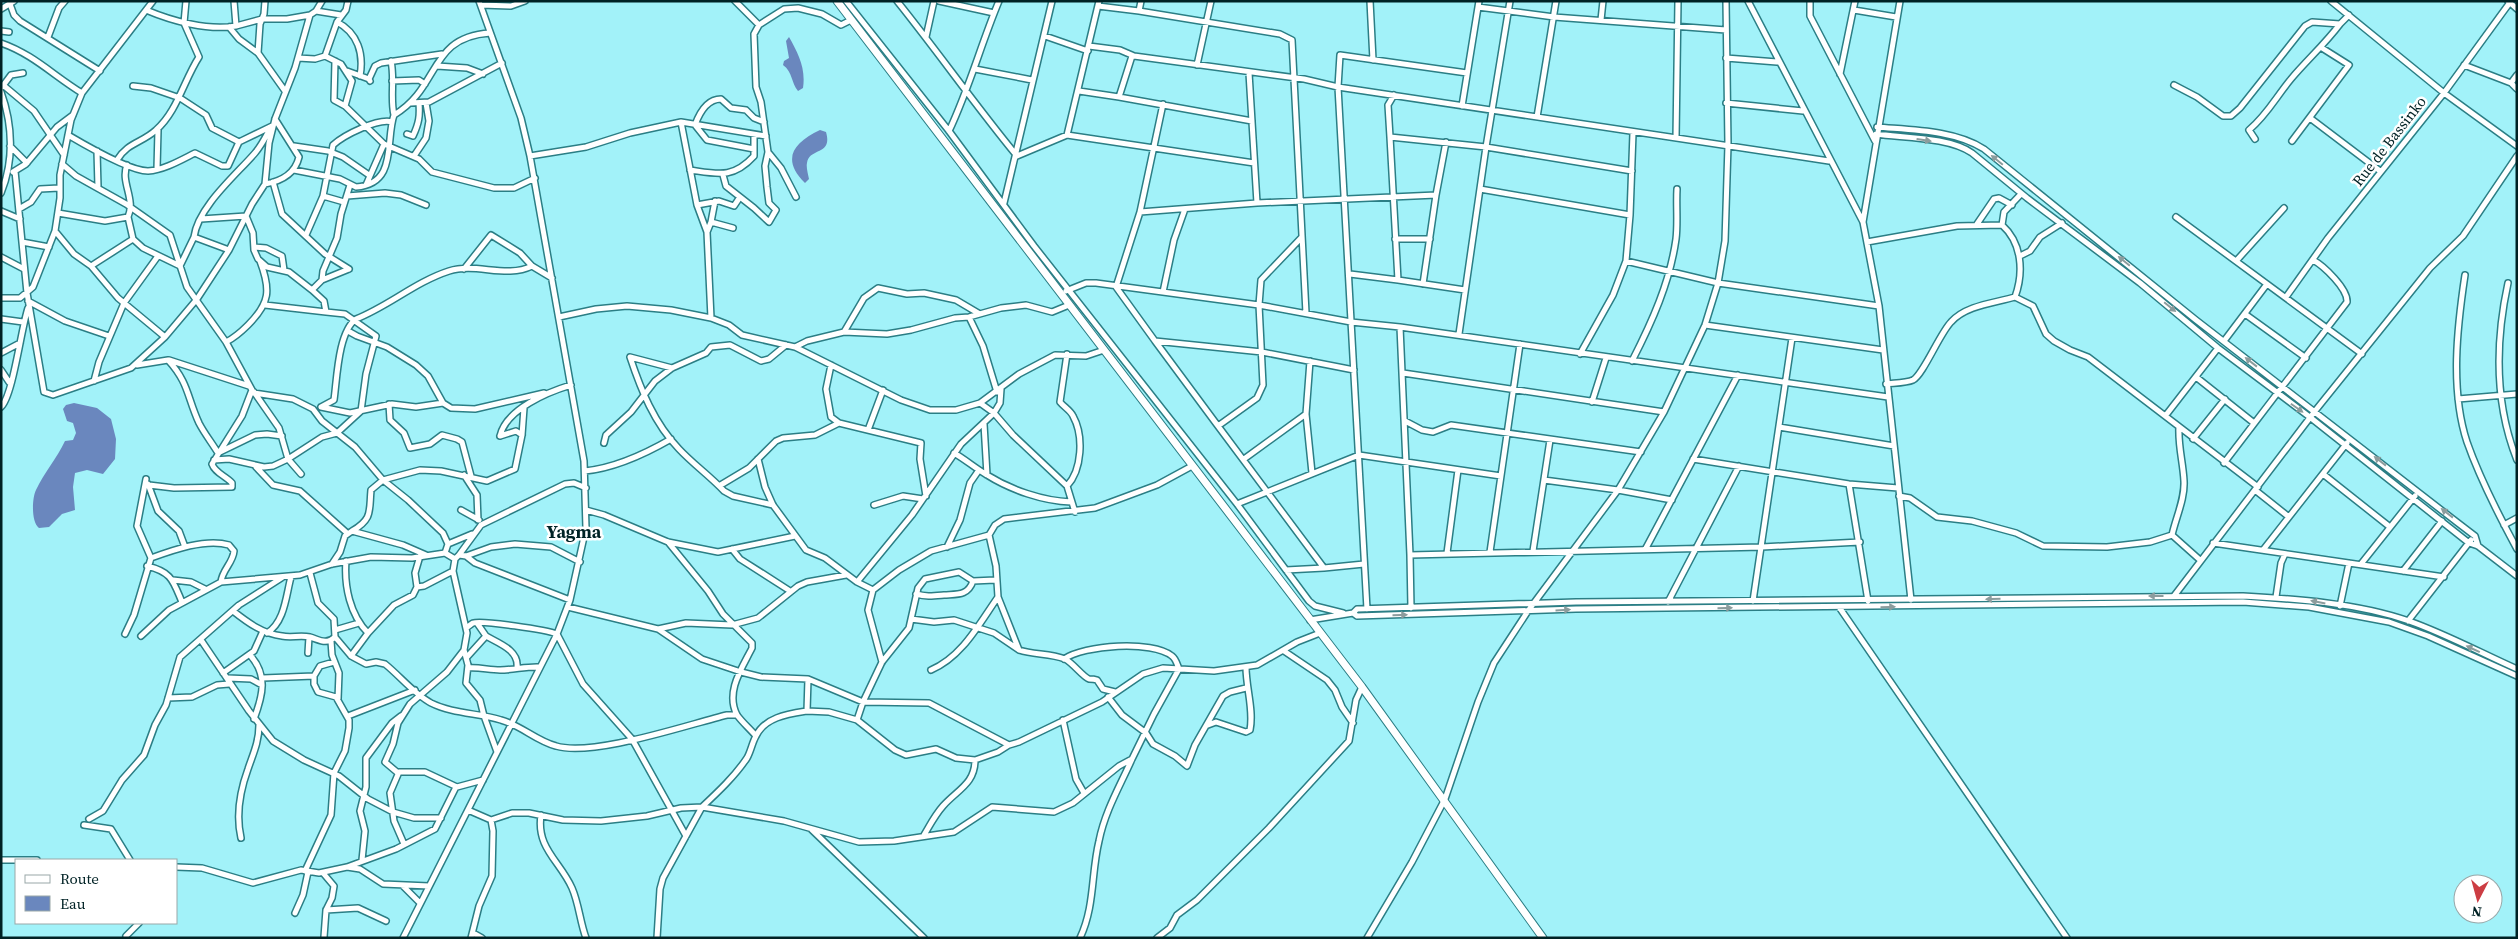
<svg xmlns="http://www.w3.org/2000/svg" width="2518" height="939" viewBox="0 0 2518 939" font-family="'Source Serif 4',serif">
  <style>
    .water { fill: #6a87be }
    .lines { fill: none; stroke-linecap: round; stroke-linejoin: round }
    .minor-casing { stroke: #2b7e85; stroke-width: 8 }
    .major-casing { stroke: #2b7e85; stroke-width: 9 }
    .minor { stroke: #fff; stroke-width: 5 }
    .major { stroke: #fff; stroke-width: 7 }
    .oneway { fill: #8c9c9d }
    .labels { text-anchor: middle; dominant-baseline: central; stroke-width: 5; stroke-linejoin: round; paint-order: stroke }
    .street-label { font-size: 15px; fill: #002225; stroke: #fff }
    .quarter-label { font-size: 18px; font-weight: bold; fill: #002225; stroke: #fff }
  </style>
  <rect width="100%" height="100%" fill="#a2f2f9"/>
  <path class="water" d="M789 37C798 53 806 68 803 88L798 91C791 83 793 72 783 65L784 61 789 58 786 41Z
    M820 130 826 132C833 156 809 147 807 163 806 167 808 174 809 179L805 183C781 159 793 143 820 130Z
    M74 403 97 408 111 419 116 439 115 459 103 474 87 470 75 473 73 487 75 510 62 514 49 527 39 528C31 522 32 498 36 490 44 473 57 458 65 441L73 440 76 433 73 423 67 421 63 409 66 405Z"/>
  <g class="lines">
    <g class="minor-casing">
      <path id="minor" d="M735 1 759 25
        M846 1 949 131 1034 246 1237 504 1309 601 1315 606 1343 613
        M897 1C938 52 975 105 1017 156
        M939 1 994 13
        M1141 1 1139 11 1280 34 1292 40 1306 313
        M1370 1 1373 60
        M1748 1 1863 222 1879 306 1911 600
        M1810 1V16L1875 141
        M2331 1 2444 93 2517 146
        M2508 1 2517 9
        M10 4 14 15 20 21 100 71
        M481 5 511 6 525 1
        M1098 6 1139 11
        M1478 7 1554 17 1726 30
        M1 9 14 1
        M146 10C172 21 208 31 236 26L234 1
        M1854 10 1896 17
        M316 11 341 15
        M1601 20 1603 1
        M337 22C358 33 364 54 360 76
        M236 26 262 19H287L310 15
        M229 27 239 39 258 53 285 91
        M1 31 9 32
        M1045 36 1088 51
        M48 37 59 8 65 1
        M926 37 934 1
        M1 43C33 54 54 76 82 93
        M1089 46 1120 50 1134 56 1304 79 1338 87 1829 161
        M258 53 260 24 264 14 265 1
        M325 56 341 64 352 81 345 106
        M1132 56 1119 97 1252 121
        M298 58 315 59 325 56 337 22 346 10 348 1
        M1726 58 1777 62
        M335 61 334 100 345 106 384 144 419 159 432 172 494 188H514L535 178
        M391 61C395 79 390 98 394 115
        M1197 65 1211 1
        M2464 65 2511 83 2517 89
        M437 66 467 68 483 74
        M975 69 1032 80
        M347 71 369 79 370 81
        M1249 73 1257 203 1436 195 1446 142
        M1840 74 1855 1
        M369 79 375 66 381 63 442 54
        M392 81 419 80 425 84
        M2511 83 2517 75
        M3 85 34 111 64 155
        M2174 85 2197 97 2223 116H2231L2240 108 2305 26 2312 22 2340 24 2349 15
        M133 86 151 88 180 98 206 115 212 128 239 142
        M2 87 11 75 23 73
        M1079 91 1119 97
        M1 92C13 125 14 161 1 193
        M1394 95 1388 105 1390 137 1486 147 1632 171
        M411 103 429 102 502 63
        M1726 103 1803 111
        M1163 104 1140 212 1257 203
        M1462 106 1479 1
        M1537 117 1556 1
        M2310 118 2380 171
        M681 122 697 205 707 232 711 318
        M1877 127C1911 130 1955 130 1984 149L2196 320 2458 523 2475 536 2478 546
        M949 131C969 89 981 44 999 1
        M407 134 413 136C419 123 420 116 419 103
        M1876 134C1904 138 1949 137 1972 153L2027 198 2140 283 2218 348 2311 418 2469 543 2478 546 2517 576
        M68 135C85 145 129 171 148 171 164 170 181 160 195 153L222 166H228L239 142 272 126
        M1067 135 1254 163
        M1390 137 1398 280 1465 290
        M1676 138 1678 1
        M2255 139 2249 130C2267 115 2276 97 2291 79 2307 60 2325 44 2340 24
        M2292 141 2349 65 2322 48
        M10 146 27 163
        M294 146 328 151 343 157 369 175
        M754 149 707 140 695 125C699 114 707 99 721 99L731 108 746 110 754 118 764 122
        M97 151 98 187
        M414 156 426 138 429 121 426 103
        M530 156 586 147 630 133 681 122 766 136
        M1017 156 1067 135 1099 1
        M117 160C128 142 142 143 156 130 177 112 184 80 199 57L184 23 186 1
        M62 164 76 176 126 204 170 235 187 287 226 342 252 390 242 416 212 464C215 473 226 476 232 483V487L174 488 149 485
        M157 169 158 130
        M294 170 340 179 356 187C398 184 385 141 394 115 441 87 428 37 490 33
        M690 170C718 174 733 179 754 156V135
        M15 171 27 293 44 392 53 395 131 368 165 337 197 299 229 250 252 204 265 184 269 143 275 119 295 68 310 15 316 11 322 1
        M13 172 26 164 57 127 73 115
        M723 175 726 186 754 208 769 222 776 210 769 203 767 187 765 166 768 152
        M273 182 282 214 325 254 349 269
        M265 184C282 181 295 174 299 157L275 119
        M366 185 384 144
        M1480 189 1630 215
        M323 196 344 202
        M347 196 385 193 401 195 426 205
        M796 197 781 168 768 152 761 102 756 87 754 34 759 25 784 9 798 8 822 14 841 25 851 20
        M1004 203 1052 1
        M697 205 719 201 734 206 740 197
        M19 209 31 202 40 189 59 188
        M1 211 20 219
        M1140 212 1116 287 1155 341 1262 352 1354 370
        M58 213 105 221 128 217C136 199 120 182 127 165
        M2176 217 2362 354
        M201 219 246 216 253 233 254 250 258 259 267 267 289 272 312 290 322 280 323 271 337 238 341 214 350 185
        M711 222 733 228
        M1863 222 1900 1
        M1977 224 1994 199 1999 198 2012 205
        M2002 225 2004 212 2021 194
        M55 231 74 254 91 266 118 298 165 337
        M707 232 711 222 715 201
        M306 235 323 196 333 145C344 135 378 118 392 122
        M194 237C198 207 236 175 255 153 262 145 266 136 271 127
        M1302 237 1261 280 1259 305 1263 385 1257 398 1218 426 1324 568 1364 564
        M133 239 143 248 180 266 194 237 229 250
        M1395 239H1430
        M22 242 49 247
        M1867 242 1957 226 2002 225C2022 243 2024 272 2015 297L2033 306 2046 334 2054 341 2070 350 2088 357 2258 487
        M254 247 266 248 282 256 284 270
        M2020 256 2030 251 2040 237 2062 223
        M1 257 24 269
        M2237 260 2284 208
        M1626 261 1630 215 1633 133
        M91 266 133 239 128 217
        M464 269 491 235 520 253 532 266
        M1350 274 1398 280
        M2465 275C2457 328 2450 390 2467 442 2480 479 2498 514 2517 549
        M322 280 349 269
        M2508 283C2495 343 2494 402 2517 460
        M1423 284 1436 195
        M1066 291 1086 283H1096L1259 305 1351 322 1400 327
        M1163 292 1174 240 1185 209
        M2286 297 2328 238 2444 93 2511 1
        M1 298H20L33 287 55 231 60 198V175L71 120 82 93 153 1
        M28 301 65 321 109 336
        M265 305 326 312
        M2245 314 2306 358
        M559 317 596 309 627 306 671 310 711 318 729 325 742 335 795 347 901 400 930 410H956L980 403 1019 374 1055 355 1086 356 1104 350
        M969 317 983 346 997 392
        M1 319 23 322
        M1705 325 1883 350
        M348 331 357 336 387 347 416 365 428 376 443 403 451 408 475 409 544 393
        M844 332 887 334 911 330 955 318 969 317 1001 308 1026 305 1052 312 1069 305
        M1459 334 1486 147 1510 1
        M1155 341 1218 426
        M2224 341 2267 284
        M226 342C234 338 242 331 248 325 270 303 271 290 260 261
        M795 347 807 341 844 332 864 298 878 288 907 294 924 293 956 300 978 313
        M1 353 20 343
        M1580 354 1613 295 1626 261 1718 283 1879 306
        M169 360 249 386
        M1310 361 1306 414 1312 473
        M1632 361C1652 322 1670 282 1676 239 1678 223 1676 205 1677 189
        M137 365 168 360C189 383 187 397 199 423 204 433 212 443 218 453L255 435 267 434 282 436
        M831 365 826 389 831 417 839 423 921 443 920 459 926 496
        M672 368 630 357C641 390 654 423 679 449 693 464 710 476 724 491L733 496 773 505
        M1 370 9 382
        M1403 373 1664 412
        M2196 377 2254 423
        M94 381 99 362 124 303 158 256
        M1886 384C1894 383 1906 383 1913 380 1923 375 1940 333 1951 322 1966 305 1995 303 2015 297
        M254 392 279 428 288 459 301 474
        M254 393 293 399 313 409 322 421 355 447 383 480 408 500 443 533 448 544
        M2458 399 2517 394
        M1592 402 1606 358
        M980 403 994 413 1013 435 1067 486 1075 512
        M389 404 390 420 404 433 410 448 430 444 442 435 457 439 462 442 471 476
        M1 407C13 396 21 329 28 308
        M321 407 334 400C337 379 338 332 356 319 389 306 415 282 449 271 476 262 506 279 532 266L552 278
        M321 407 350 413 392 404 416 407 443 403
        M2166 415 2218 348
        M1405 421 1422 430 1433 432 1451 425 1641 452
        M984 424 987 475
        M1779 427 1894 446
        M2179 427C2178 446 2183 462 2184 481 2185 499 2176 517 2172 535L2200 560
        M868 430 883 390
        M500 436C506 409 548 392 571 385
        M500 436 516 431 522 435
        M2193 439 2225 399
        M604 443 606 435 631 412 655 381 672 368 706 353 711 347 730 345 761 361 769 359 786 345
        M954 453C966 460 975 468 987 475 1011 490 1043 501 1071 502
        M758 459 765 487 773 505 806 550 825 558 857 582 873 590 899 570 931 551 989 535
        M1244 459 1306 414
        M1693 459 1849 484 1898 488
        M214 460 229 459 264 467 273 466 288 459 322 437 337 433 361 411 366 374 376 336 345 314 326 312 324 301 312 290
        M2224 463 2347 302C2348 289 2324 266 2313 260
        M256 467 273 485 300 491 347 533
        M585 471C615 468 645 454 671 439
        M2323 474 2390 527
        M464 475 477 495 478 520
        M146 479 137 526 151 558
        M1544 480 1618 490 1672 500
        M148 484 158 511 179 531 185 547
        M1849 484 1868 601
        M719 486 749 468 776 441 783 438 815 435 839 423
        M1067 486C1082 470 1084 436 1073 416 1070 410 1064 407 1060 402L1067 354
        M2255 490 2289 517
        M1899 496 1910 498 1937 517 1972 521 2016 533 2043 546 2107 547 2150 542 2172 535
        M1237 504 1359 455 1501 476
        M874 505 903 496 923 499
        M461 510 479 520
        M586 510 604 515 668 542 718 552 795 536
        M2504 525 2517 518
        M352 531C373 519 369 511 371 490L383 480 420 470 441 471 487 481 515 469 522 435 524 408
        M668 542 708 591 723 614 752 643V648C742 668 725 692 737 715 742 722 750 729 756 736
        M1860 542 1762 547 1410 555 1400 327 1888 397
        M2213 543 2444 577
        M947 547 960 520 970 483 979 470
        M1646 548 1738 375
        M732 549 740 559 790 591
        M2263 550 2347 443
        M1533 551 1550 440
        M1490 552 1520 344
        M1447 553 1458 470
        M459 555 481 525 565 484 574 483 586 488
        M1410 555 1411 608
        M466 556 475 563 570 600
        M455 559 445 553 448 544 472 534
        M346 561C344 586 350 615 368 633
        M332 564 340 552 345 536 352 531 403 545 426 555
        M2361 564 2415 496
        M147 566C172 572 173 581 182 602
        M1286 570 1324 568
        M2403 571 2442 521
        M173 580 191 582 205 589
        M857 582 912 515 961 444 994 413 1000 403 1001 389
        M417 587 424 586 453 571
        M873 590 868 610 882 662
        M916 594C926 597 933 596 944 595 957 594 968 596 973 581
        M2174 596 2315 411 2430 268 2463 236 2517 156
        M2276 597 2281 563 2285 554
        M1753 601 1792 338
        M1668 602 1739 466
        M2340 606 2349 563
        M568 607 658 629 702 659 741 672 761 677 808 679 863 702 929 703 1009 745 1019 742 1102 702 1143 674 1163 668 1214 671 1257 665 1297 642 1320 633
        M1839 607 2067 938
        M1367 609 1338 87 1340 55 1467 73
        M233 611C247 622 263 634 282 636 291 638 300 635 310 637 320 640 326 645 335 637L334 619 318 603 310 573
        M1353 613 1357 616 1576 609 2243 602 2309 607 2389 622 2428 636 2517 676
        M911 619 934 622 954 620 994 633 1019 650
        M1310 620 1353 613 1357 609 1576 602 2243 596C2297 599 2357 603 2409 621 2446 634 2481 653 2517 669
        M2408 621 2471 540
        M466 628C468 627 471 624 473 623 482 620 547 630 557 634L583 684 632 739 686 836
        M658 629 686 623 732 625 758 618 798 586 807 582 846 575
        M335 630 359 623
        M267 633C285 622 286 595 291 577
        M125 634 134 615 151 558C173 550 206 538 229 545L234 551C233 563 222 570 221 582
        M141 636 169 610 221 582 300 575 332 564 371 557 412 558 445 553
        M486 636C498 643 519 650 517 667
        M335 637 351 656 366 664 376 662 385 664C400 676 414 694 431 703 453 714 479 713 501 720 521 725 536 741 556 746 593 757 686 725 727 715H737
        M201 640 249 711 273 741 304 760 339 776 368 799 393 812 414 818H441
        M331 641 332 655 339 673 338 699
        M1284 651 1327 680 1335 690 1342 707 1353 723
        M308 653 309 637
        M250 655C268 675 263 695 254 719
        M351 656 368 633 394 605 413 595 417 587 415 573 420 556
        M467 657 486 636 477 623
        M468 668C479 667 489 670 500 670 514 670 527 666 540 667
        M931 670C962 657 979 624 998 597
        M223 673 254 651 263 631
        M228 678 251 679 262 685
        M263 678 314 676 320 666 334 662
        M1115 692 1103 689 1097 680C1094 679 1091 679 1089 679 1083 677 1073 663 1065 659 1050 653 1034 655 1019 650L998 597 996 566 989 535 995 525 1004 519 1095 508 1157 485 1192 466
        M1108 697 1122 715 1146 733 1153 744 1175 756 1187 766 1195 745 1223 696 1230 692 1246 688
        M168 698 192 697 217 685 229 684
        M807 711 829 712 857 720 895 750 906 755 936 749 956 758 975 760 998 752 1009 745
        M348 716 415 690
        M857 720 863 702 882 662 909 628 918 588 925 579 959 572 973 581 995 580
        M1063 720 1076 779 1084 793
        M1208 725 1216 722 1246 732 1250 730C1254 710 1246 688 1246 667
        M497 752 484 716 480 700 466 683 468 665 464 650 467 633 453 571 455 559 459 555 466 556 491 547 515 544 551 547 580 562
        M398 773 385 762 393 744 398 723 410 704 447 672 464 650
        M468 810 491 820 512 813H529L563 820 601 821 647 816 681 808 702 807C718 792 735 776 747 758 751 751 752 743 756 736 765 717 788 714 807 711L808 679
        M541 815C536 848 560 861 572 888 579 904 580 922 586 938
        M89 819 103 811 122 780 144 755 155 725 166 705 180 657 239 605 283 577
        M84 825 111 829 130 860
        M811 829 924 938
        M924 835C930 825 935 815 943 806 957 790 975 784 975 760
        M241 838C236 816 240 791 248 769 253 754 259 742 259 725
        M404 844 394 821 390 793 399 772H425L457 787 483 780
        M1 860H37
        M362 860 365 831 360 811 366 787V758L392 723 401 716
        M176 867 202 868 253 883 301 870 319 873 347 867 396 849 435 829 456 787
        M347 867 360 869 383 884 429 886
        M305 871 331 815 334 773 345 751 349 728V720L336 697 318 692 314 684V676
        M323 873 334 886 332 898 326 910 324 937
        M403 886 420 903
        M326 910 358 908 386 921
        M295 913 303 895 308 872
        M473 933 482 938
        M126 936 139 923
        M403 938 557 634 570 600 586 528 584 461 530 156 521 118 479 1
        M471 938 479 906 492 876 493 831 491 820
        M657 938 660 889 663 878 702 807 784 821 859 842 894 841 954 832 992 807 1054 812 1073 803 1119 766 1132 759 1154 714 1179 669C1177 664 1176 659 1172 656 1152 640 1084 645 1064 659
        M1080 938C1095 906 1091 874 1099 841 1105 811 1120 786 1132 759
        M1157 938 1170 928 1177 915 1197 900 1269 828 1349 741 1356 700 1362 687
        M1367 938 1412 862 1445 799 1478 702 1494 663 1528 611 1618 490 1664 412 1705 325 1718 283 1725 241 1728 145 1726 1"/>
    </g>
    <g class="major-casing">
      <path id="major" d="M837 1 1362 687 1543 938"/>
    </g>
    <use href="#minor" class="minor"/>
    <use href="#major" class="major"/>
  </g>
  <defs><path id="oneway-solid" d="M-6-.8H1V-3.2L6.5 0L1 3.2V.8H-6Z" transform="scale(1.25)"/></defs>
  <g class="oneway">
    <use href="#oneway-solid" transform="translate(1924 140) rotate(8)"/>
    <use href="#oneway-solid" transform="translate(1997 160) rotate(-141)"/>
    <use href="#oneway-solid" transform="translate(2124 261) rotate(-141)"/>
    <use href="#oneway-solid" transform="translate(2170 307) rotate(39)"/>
    <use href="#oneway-solid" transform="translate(2251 362) rotate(-142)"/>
    <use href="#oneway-solid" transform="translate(2297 408) rotate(35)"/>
    <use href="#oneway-solid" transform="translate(2380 461) rotate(-142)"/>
    <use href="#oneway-solid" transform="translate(2447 513) rotate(-142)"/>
    <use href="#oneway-solid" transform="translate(2156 596) rotate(180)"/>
    <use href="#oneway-solid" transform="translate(1993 599) rotate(179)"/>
    <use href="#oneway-solid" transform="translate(2318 602) rotate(-169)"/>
    <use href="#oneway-solid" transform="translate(1888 607) rotate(-1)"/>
    <use href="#oneway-solid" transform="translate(1725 608) rotate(-1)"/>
    <use href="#oneway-solid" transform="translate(1563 610) rotate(-3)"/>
    <use href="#oneway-solid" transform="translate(1400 615) rotate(-1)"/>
    <use href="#oneway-solid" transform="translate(2473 649) rotate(-155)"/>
  </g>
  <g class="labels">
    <g class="street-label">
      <text transform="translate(2389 141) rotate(-52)">Rue de Bassinko</text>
    </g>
    <g class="quarter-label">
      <text x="574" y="531">Yagma</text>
    </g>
  </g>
  <rect width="2518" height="939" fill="none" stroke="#002225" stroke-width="5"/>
  <rect x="15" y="859" width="162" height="65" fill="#ffffff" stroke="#99a7a8"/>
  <rect x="25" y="875" width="25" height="8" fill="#ffffff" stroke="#99a7a8"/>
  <text x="60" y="884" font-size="15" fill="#002225">Route</text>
  <rect x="25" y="896" width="25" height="15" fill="#6a87be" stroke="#99a7a8"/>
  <text x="60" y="909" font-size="15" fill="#002225">Eau</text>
  <g transform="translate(2478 899) rotate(186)"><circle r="24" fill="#ffffff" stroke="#99a7a8"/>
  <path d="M0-4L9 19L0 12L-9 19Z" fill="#cc3d43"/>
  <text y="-8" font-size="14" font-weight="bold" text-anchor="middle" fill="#002225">N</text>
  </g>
</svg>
